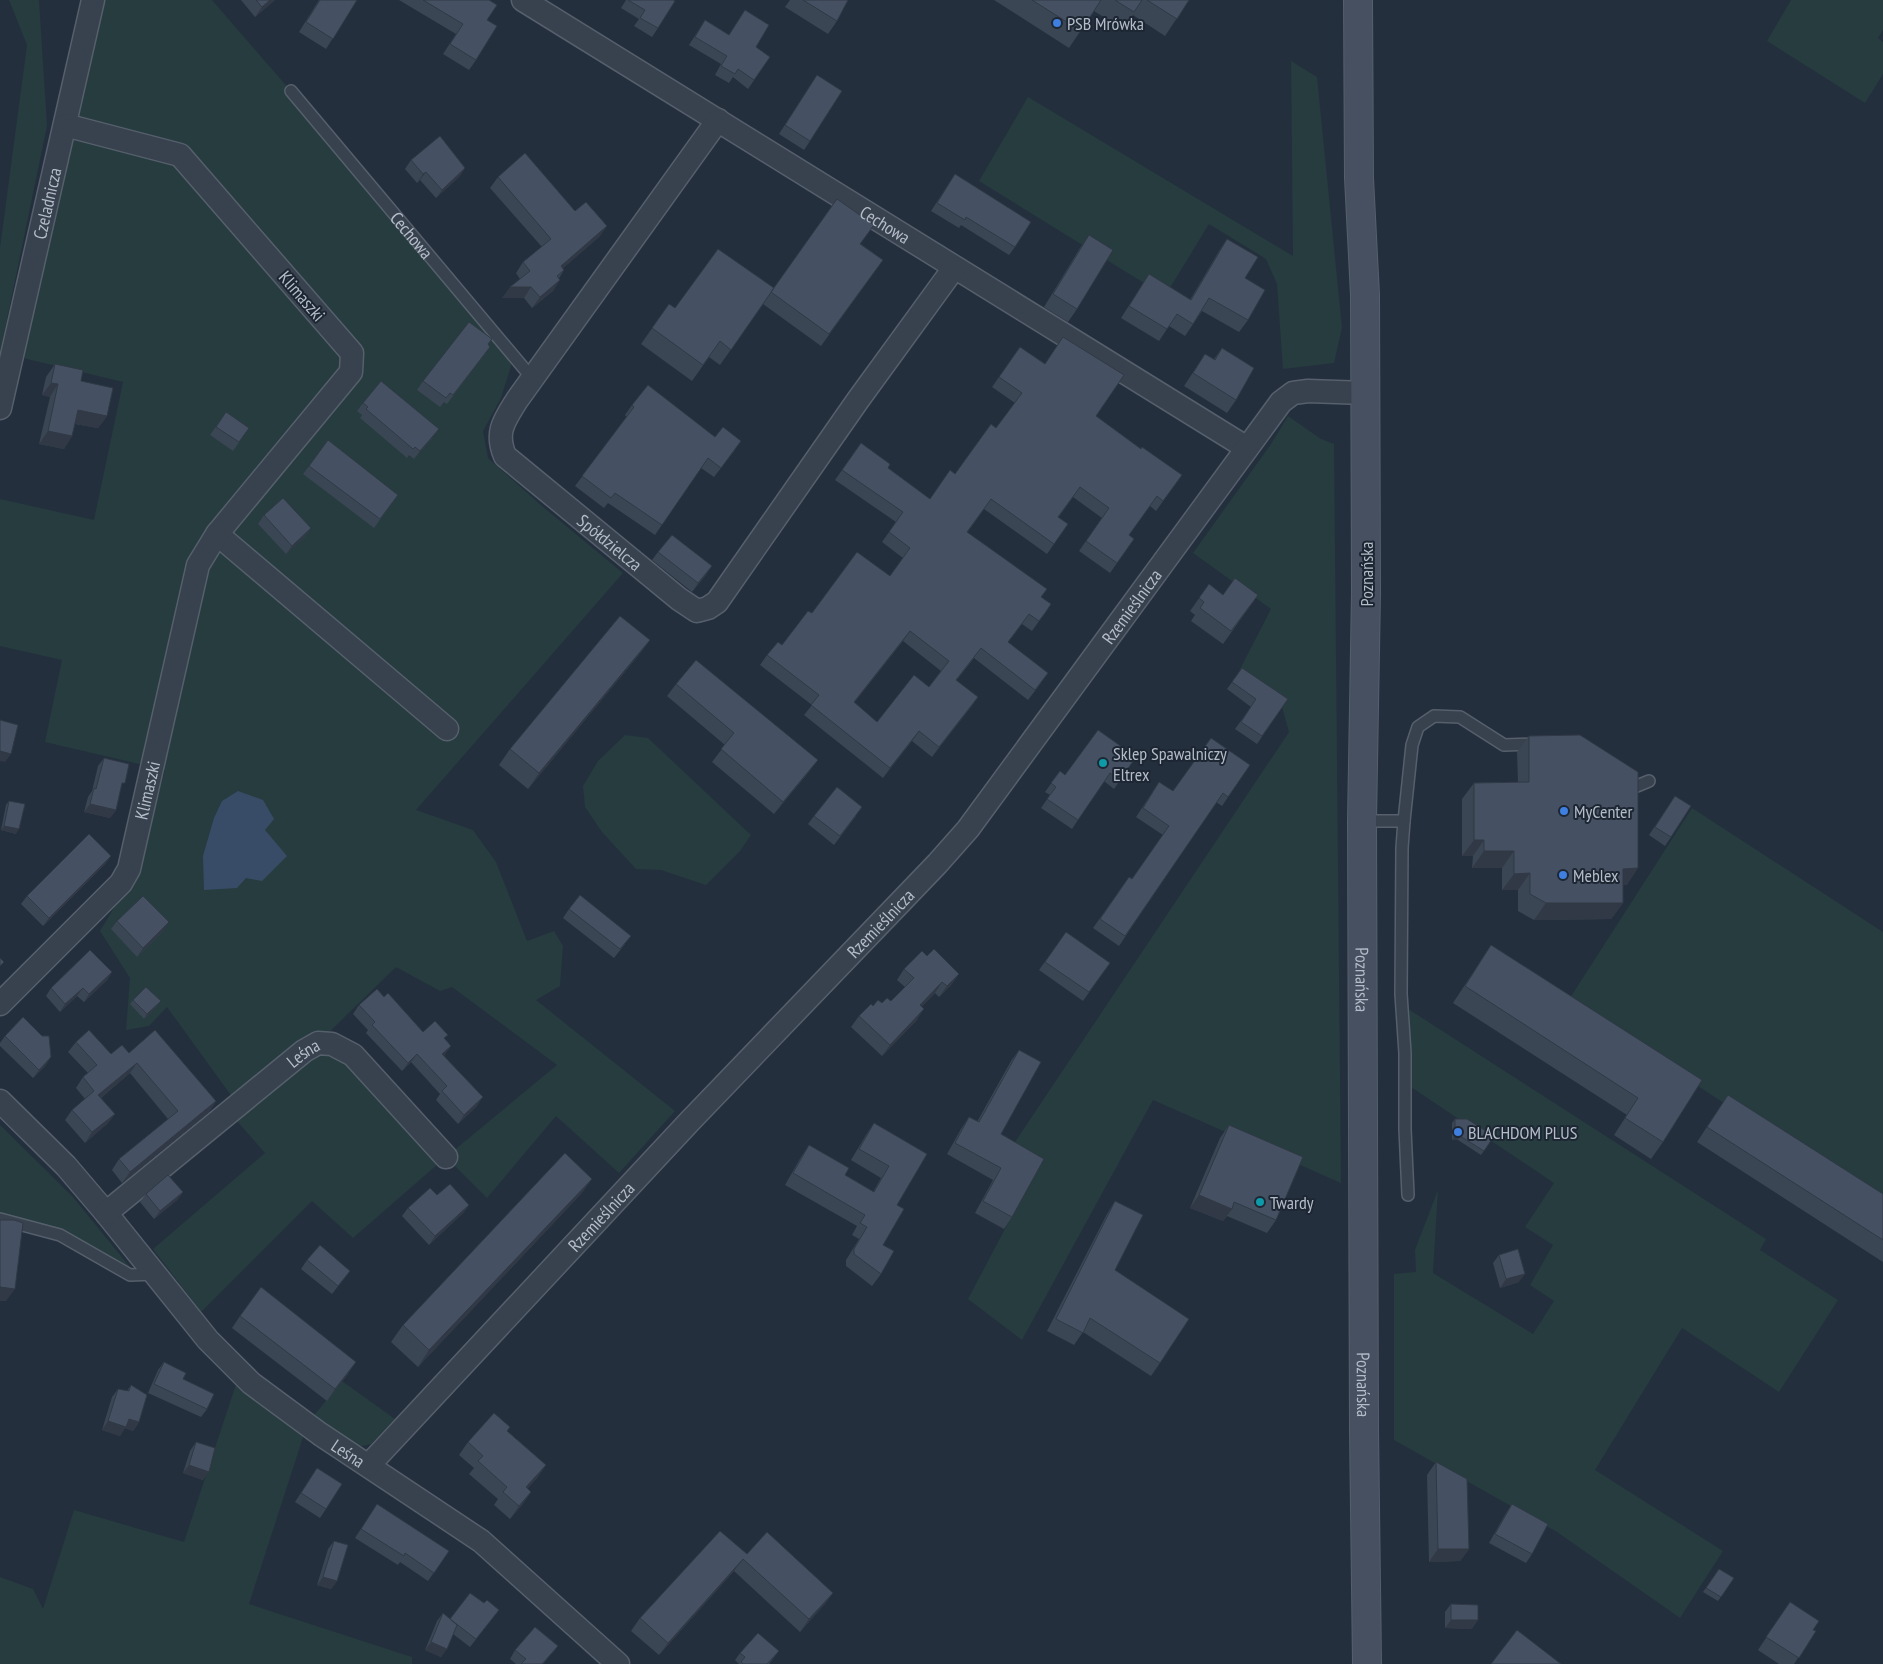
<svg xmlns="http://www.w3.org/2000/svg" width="1883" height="1664" viewBox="0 0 1883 1664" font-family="'PT Sans Narrow',sans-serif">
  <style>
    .green { fill: #263c3f; fill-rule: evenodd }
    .water { fill: #394c67 }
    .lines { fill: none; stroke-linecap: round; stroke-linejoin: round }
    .lane-casing { stroke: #565f6c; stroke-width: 14 }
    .street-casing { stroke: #565f6c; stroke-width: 25 }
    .secondary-casing { stroke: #565f6c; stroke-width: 30 }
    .lane { stroke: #38414e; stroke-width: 11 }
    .street { stroke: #38414e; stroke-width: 22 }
    .secondary { stroke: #465061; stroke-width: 28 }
    .wall { fill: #3b4654; fill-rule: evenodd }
    .shaded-wall { fill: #303945 }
    .building { fill: #455162; stroke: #303945; fill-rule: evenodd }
    .shop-dot { fill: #3f7fe0; stroke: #1d2633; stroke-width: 2 }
    .culture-dot { fill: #0f9aa8; stroke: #1d2633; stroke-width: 2 }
    .labels { text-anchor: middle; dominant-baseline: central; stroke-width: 4; stroke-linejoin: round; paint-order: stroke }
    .poi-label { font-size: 18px; fill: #b4bcc9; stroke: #1d2633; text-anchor: start }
    .street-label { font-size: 18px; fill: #b4bcc9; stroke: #1d2633 }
  </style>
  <rect width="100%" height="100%" fill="#242f3e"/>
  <path class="green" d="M9 0H39L47 126 0 353V248L27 45Z
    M96 0H212L291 91 514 357 501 398 483 431 488 458 542 506 623 573 416 810 473 830 496 862 527 941 554 931 563 946 560 986 536 1000 675 1111 619 1173 556 1116 487 1198 446 1157 353 1238 312 1201 201 1312 153 1249 265 1153 230 1113 238 1105 167 1007 149 1026 126 1030 130 978 100 931 123 893 144 848 165 770 45 742 62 660 0 646V499L94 520 123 382 27 359 15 354ZM396 967 440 991 452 987 557 1065 446 1157 342 1049 319 1042Z
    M1791 0H1883V30L1878 38 1883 42V74L1865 103 1767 41Z
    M1291 61 1317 77 1342 328 1334 363 1283 369 1277 284 1266 259 1209 224 1165 296 979 181 1028 97 1293 256Z
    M1288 416 1321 439 1334 444 1341 1183 1153 1100 1022 1340 968 1299 1036 1170 1007 1154 1289 732 1282 707 1237 675 1271 609 1193 553 1271 444Z
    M625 735 648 738 751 835 740 851 706 885 661 870 636 869 602 832 585 807 583 786 598 761Z
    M1692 808 1883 932V1207L1568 1001Z
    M1402 1005 1766 1239 1760 1250 1838 1300 1779 1392 1682 1328 1595 1470 1723 1551 1680 1618 1557 1532 1394 1440V1274L1416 1272 1415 1250 1438 1190 1433 1273 1533 1334 1554 1301 1530 1285 1553 1245 1525 1227 1554 1183 1405 1083Z
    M0 1125 73 1197 134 1272 60 1235 0 1219Z
    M240 1372 307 1424 342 1381 395 1419 371 1444 346 1450 307 1425 249 1604 412 1657V1664H0V1577L33 1589 43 1609 74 1510 184 1542Z"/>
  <path class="water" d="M238 791 263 800 274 819 265 830 287 856 262 881 246 878 237 888 204 890 203 856 214 818 222 801Z"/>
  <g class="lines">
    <g class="lane-casing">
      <g id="lane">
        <path id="s1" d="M291 91 532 378"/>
        <path d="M1626 779 1637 786 1649 781"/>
        <path d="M1362 821H1404L1412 745 1418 727 1434 716 1460 717 1504 745 1538 744"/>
        <path d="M1404 821 1402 848 1401 994 1405 1053V1129L1408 1195"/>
        <path d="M0 1219 60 1235 130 1275 155 1274"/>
      </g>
    </g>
    <g class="street-casing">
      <g id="street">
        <path id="s2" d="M523 0 1247 448"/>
        <path id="s3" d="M718 120 517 400C504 421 495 432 505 456L679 599 697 611 708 608 717 602 858 400 954 268"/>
        <path id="s4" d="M0 408 93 0"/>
        <path d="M217 534 447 729"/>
        <path id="s5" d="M0 1004 121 883 129 869 198 565 217 534 351 372 352 353 180 155 65 125"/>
        <path id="s6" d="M0 1101 66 1166 106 1213 208 1340 251 1383 320 1434 481 1541 618 1664"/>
        <path id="s7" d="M106 1213 304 1051 318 1043 332 1044 353 1055 446 1157"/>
        <path id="s8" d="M369 1465 690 1121 937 864 968 829 1281 402 1293 393 1308 391 1365 393"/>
      </g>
    </g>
    <g class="secondary-casing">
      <g id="secondary">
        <path id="s9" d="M1358 0 1359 178 1365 295 1366 593 1362 821 1364 1429 1367 1664"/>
      </g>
    </g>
    <use href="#lane" class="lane"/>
    <use href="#street" class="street"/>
    <use href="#secondary" class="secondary"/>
  </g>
  <path class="wall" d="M241 0H275L255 17Z
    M319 0H357L326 49 299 32Z
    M399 0H489L487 20 476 60 469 70 443 54 456 34Z
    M626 0H673L658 28 652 37 634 26 639 19 621 8Z
    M790 0H848L837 21 828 34 785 7Z
    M994 0H1189L1165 36 1133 15 1123 29 1094 11 1069 48Z
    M745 10 756 47 770 57 748 89 733 77 729 83 715 75 721 64 689 45 705 20 729 35Z
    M817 75 810 141 804 150 779 134Z
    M411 160 465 168 459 177 436 198 420 180 417 183 405 169Z
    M955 174 1015 247 1009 255 961 225 959 228 931 211Z
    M498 177 575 211 607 226 599 237 563 268 564 270 559 278 553 291 532 308 524 298H502L520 279 516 273 523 262 542 247 490 188Z
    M1089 235 1077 309 1068 322 1044 307 1080 248Z
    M1227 239 1245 278 1248 320 1239 332 1202 311 1185 336 1169 326 1159 341 1121 318 1149 274 1190 300 1219 251Z
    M861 244 883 260 821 346 763 304 720 365 709 357 692 381 641 344 669 304 675 308 774 288Z
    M488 345 490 347 447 404 444 402 440 407 417 390 423 381Z
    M1020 347 1096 416 1141 449 1182 475 1156 511 1150 506 1129 535 1134 539 1110 573 1079 551 1102 518 1073 497 1058 518 1068 524 1047 554 984 509 967 533 1041 597 1051 604 1032 631 1022 624 1008 642 1041 683 1028 700 974 658 956 681 978 697 971 707 932 757 912 741 883 778 804 715 812 705 760 665 767 655 782 645 812 613 890 576 903 558 882 542 896 522 835 480 861 443 888 468 930 499 955 474 996 428 1015 403 992 387ZM903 641 941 671 929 687 877 722 854 703Z
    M1222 348 1236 400 1227 413 1184 386 1205 354 1214 359Z
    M55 364 81 381 107 416 98 428 75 424 72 436 64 449 39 444 50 397 42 395 46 377Z
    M363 403 433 438 414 459 409 455 407 458 360 418 362 415 357 411Z
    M632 405 715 437 735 450 714 477 701 468 655 535 608 503 604 508 575 486 627 417 625 415Z
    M226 412 249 428 233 451 210 435Z
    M309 466 398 495 374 528 303 474Z
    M264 515 311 528 305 537 286 554 258 524Z
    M658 552 706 575 692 592 652 560Z
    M1209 584 1223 595H1258L1223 644 1191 621 1195 615 1190 611Z
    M650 640 638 656 528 789 499 765 510 749Z
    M1242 668 1288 699 1257 744 1235 729 1251 707 1227 689Z
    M676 684 809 772 774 814 712 762 725 745 667 696Z
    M1529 736 1627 885H1623V903L1611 919 1534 920 1518 911V890H1502V868H1472L1473 856H1462V799L1474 783 1518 782 1517 752Z
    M1136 757 1114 789 1104 781 1072 829 1041 808 1050 795 1045 792 1060 771 1065 775Z
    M104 758 116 810 110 818 84 812 88 797 92 791 98 766Z
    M1250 765 1222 806 1216 802 1119 946 1093 928 1129 877 1132 879 1163 835 1136 817 1159 782 1173 791Z
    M1675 796 1671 837 1665 846 1649 835Z
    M9 801 16 834 1 830 6 805Z
    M814 816H856L834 845 808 824Z
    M111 856 105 864 43 926 21 904 27 896Z
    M569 909 625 944 614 958 563 918Z
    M117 921 163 931 137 957 111 929Z
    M1066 932 1110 963 1083 1001 1039 970Z
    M1491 945 1702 1080 1663 1142 1651 1159 1614 1135 1627 1115 1453 1003Z
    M927 956 959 974 951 985 939 997 935 993 922 1006 917 1020 882 1056 851 1027 859 1016 882 1003 891 1001 905 987 897 980 904 969Z
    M112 972 107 980 84 1002 77 996 60 1012 46 996 51 988Z
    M384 997 423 1032 445 1039 451 1046 444 1055 477 1106 458 1124 436 1100 440 1094 411 1062 402 1071 366 1033 368 1030 353 1014 359 1005Z
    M133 1000 158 1005 144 1019 130 1004Z
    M5 1036 51 1057 45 1066 33 1078 0 1046V1043Z
    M76 1042 111 1054 129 1053 216 1101 209 1112 122 1183 112 1170 119 1159 168 1119 130 1073 101 1098 115 1114 107 1124 85 1143 65 1120 72 1110 85 1099 76 1088 83 1077 88 1073 68 1052Z
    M1019 1050 1001 1134 1012 1217 1004 1229 975 1213 993 1180 947 1154 961 1129 969 1117 977 1122 1011 1061Z
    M1728 1095 1883 1194V1262L1697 1142Z
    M1455 1119 1494 1136 1481 1155 1458 1140H1452V1123Z
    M874 1123 927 1154 897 1205 883 1245 881 1274 872 1286 846 1266V1260L859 1239 852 1235 857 1226 785 1185 801 1157 809 1145 845 1175 873 1192 881 1178 851 1160 866 1135Z
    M1229 1125 1276 1220 1267 1233 1227 1216 1223 1221 1190 1208 1220 1138Z
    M592 1179 580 1195 418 1367 391 1342 403 1325Z
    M183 1192 177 1200 154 1219 140 1202 146 1194Z
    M437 1195 469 1205 463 1213 429 1245 402 1216 408 1208Z
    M1115 1201V1270L1160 1363 1151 1376 1083 1332 1074 1345 1047 1331 1107 1214Z
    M1499 1255 1519 1282 1500 1288 1493 1263Z
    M307 1260 350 1271 332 1294 301 1269Z
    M240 1316 348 1374 327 1401 232 1328Z
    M164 1362 183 1379 207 1409 201 1417 148 1393 158 1370Z
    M131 1385 139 1422 133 1431 125 1428 120 1436 102 1430 112 1397 118 1389 127 1391Z
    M507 1431 546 1465 537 1478 527 1489 531 1492 522 1505 510 1519 494 1505 498 1499 469 1474 474 1468 459 1455 468 1442Z
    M196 1442 203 1480 183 1473 190 1451Z
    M1436 1462 1469 1549 1460 1561 1429 1562 1427 1475Z
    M317 1468 326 1509 320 1518 295 1502Z
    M377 1504 449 1551 428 1581 400 1562 398 1565 355 1538Z
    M1512 1504 1532 1554 1526 1563 1489 1543 1506 1513Z
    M334 1541 337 1581 331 1589 317 1585 328 1549Z
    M747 1554 833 1593 824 1605 800 1632 734 1571 659 1655 631 1631 640 1618Z
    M1719 1569 1734 1578 1718 1601 1703 1592Z
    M1790 1602 1813 1630 1816 1631 1794 1664H1779L1758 1650Z
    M484 1603 499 1610 470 1647 453 1634 441 1657 425 1650 437 1621 443 1613 450 1619Z
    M1451 1604 1472 1629 1445 1628V1612Z
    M558 1646 543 1664H516L510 1659 515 1650Z
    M779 1651 769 1664H739L735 1660 740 1653Z"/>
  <path class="shaded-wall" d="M270 0H275L255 17 262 7Z
    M465 168 459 177 436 198 442 190Z
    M426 172 420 180 417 183 423 174Z
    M607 226 599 237 553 277 561 266Z
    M560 280 553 291 532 308 540 297Z
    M510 287H531L524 298H502Z
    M51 383 58 384 50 397 42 395Z
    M78 410 107 416 98 428 69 423Z
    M439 429 433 438 414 459 420 451Z
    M48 431 72 436 64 449 39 444Z
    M311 528 305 537 286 554 292 546Z
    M712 566 706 575 692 592 698 583Z
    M910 631 903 641 847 712 854 702Z
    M650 640 638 656 528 789 539 773Z
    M978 697 971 707 932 757 939 747Z
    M919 731 912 741 883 778 890 768Z
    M0 751 11 754 5 762 0 761Z
    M818 760 809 772 774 814 783 802Z
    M90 804 116 810 110 818 84 812Z
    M4 826 19 829 16 834 1 830Z
    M1474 840H1484L1473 856H1462Z
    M1484 851H1514L1502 868H1472Z
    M111 856 105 864 43 926 49 918Z
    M1638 868 1627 885H1611L1623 869Z
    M1530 873 1518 890H1502L1514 874Z
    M1546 903H1623L1611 919 1534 920Z
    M169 922 163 931 137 957 143 948Z
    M112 972 107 980 84 1002 89 994Z
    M959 974 951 985 939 997 947 986Z
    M942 982 935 993 912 1016 920 1005Z
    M83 988 77 996 60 1012 65 1004Z
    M161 1001 158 1005 144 1019 147 1014Z
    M924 1009 917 1020 882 1056 890 1045Z
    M451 1046 445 1054 436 1062 442 1054Z
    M417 1054 411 1062 402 1071 408 1063Z
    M51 1057 45 1066 33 1078 39 1070Z
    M137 1063 130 1073 91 1106 98 1095Z
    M483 1097 477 1106 458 1124 464 1115Z
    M216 1101 209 1112 122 1183 130 1172Z
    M115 1114 107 1124 85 1143 92 1132Z
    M1455 1136H1460L1458 1140H1452Z
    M592 1179 580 1195 418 1367 429 1350Z
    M183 1192 177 1200 154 1219 160 1211Z
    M1199 1195 1232 1209 1223 1221 1190 1208Z
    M469 1205 463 1213 429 1245 435 1236Z
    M1525 1274 1519 1282 1500 1288 1506 1279Z
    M0 1287 15 1289 6 1301H0Z
    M356 1362 348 1374 327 1401 335 1389Z
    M129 1419 139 1422 133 1431 125 1428 120 1436 102 1430 108 1421Z
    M189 1465 209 1472 203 1480 183 1473Z
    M546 1465 537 1478 517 1500 526 1487Z
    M531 1492 522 1505 510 1519 519 1506Z
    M1438 1549H1469L1460 1561 1429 1562Z
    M743 1559 734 1571 659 1655 668 1643Z
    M323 1577 337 1581 331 1589 317 1585Z
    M833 1593 824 1605 800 1632 809 1619Z
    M1451 1620H1478L1472 1629 1445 1628Z
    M431 1642 447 1649 441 1657 425 1650Z"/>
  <path class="building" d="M256 0H270L262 7Z
    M320 0H357L333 39 306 22Z
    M423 0H489L497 5 487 20 497 26 476 60 450 44 463 24Z
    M628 0H673L675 1 658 28 640 18 645 10Z
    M803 0H848L837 21Z
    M1032 0H1101L1081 31Z
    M1115 0H1142L1134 12Z
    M1147 0H1189L1177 19Z
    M745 10 769 25 756 47 770 57 754 80 738 69 735 74 721 66 727 56 695 37 705 20 729 35Z
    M817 75 842 91 810 141 785 125Z
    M440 136 465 168 442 190 426 172 423 174 411 160Z
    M525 153 575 211 586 202 607 226 561 266 564 270 557 276 560 280 540 297 531 287H510L530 271 523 262 551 239 498 177Z
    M955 174 1031 222 1015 247 966 217 965 220 937 203Z
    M837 199 874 225 860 244 883 260 829 334 771 292Z
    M1089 235 1113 250 1077 309 1053 294Z
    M1227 239 1258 257 1245 278 1265 290 1248 320 1209 298 1193 324 1177 314 1167 329 1129 306 1149 274 1191 300Z
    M718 249 774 288 731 350 720 341 703 365 652 328 669 304 675 308Z
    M469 322 492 339 488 344 490 347 453 395 450 393 446 398 423 381Z
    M1063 337 1124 375 1096 416 1141 449 1142 447 1182 475 1163 501 1157 496 1129 535 1134 539 1117 563 1086 541 1109 508 1080 487 1058 517 1068 524 1054 544 991 499 967 532 1047 589 1041 597 1051 604 1045 613 1039 621 1029 614 1008 642 1048 673 1035 690 981 648 956 680 978 697 939 747 919 731 890 768 811 705 819 695 767 655 778 642 782 645 808 611 812 613 857 552 890 576 910 548 889 532 903 512 842 470 861 443 890 464 888 468 930 499 950 470 955 474 991 424 996 428 1022 393 999 377 1020 347 1045 364ZM910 631 949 661 929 687 914 675 877 722 854 702Z
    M1222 348 1254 368 1236 400 1193 373 1205 354 1215 360Z
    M55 364 83 370 81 381 113 388 107 416 78 410 72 436 48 431 58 384 51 383Z
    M381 381 439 429 420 451 415 447 413 449 366 409 368 407 363 403Z
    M648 385 715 437 723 427 741 441 721 468 708 458 662 525 615 493 611 498 582 476 634 407 632 405Z
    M226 412 249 428 239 442 216 427Z
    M328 440 398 495 380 519 309 466Z
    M283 498 311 528 292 546 264 515Z
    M672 535 712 566 698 583 658 552Z
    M1235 578 1258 595 1231 631 1200 608 1204 602 1199 598 1209 584 1223 595Z
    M620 616 650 640 539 773 510 749Z
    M696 660 818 760 783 802 721 749 734 733 676 684Z
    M1242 668 1288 699 1262 736 1241 722 1256 699 1232 682Z
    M0 720 18 725 11 754 0 751Z
    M1098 730 1136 757 1120 780 1110 773 1078 820 1047 799 1056 787 1051 783 1060 771 1065 775Z
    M1580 735 1638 772V868L1623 869V903H1546L1530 894V873L1514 874V851H1484V840H1474V783L1529 782V736Z
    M1211 738 1250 765 1228 797 1223 793 1125 936 1100 919 1129 877 1132 879 1169 826 1143 808 1159 782 1173 791Z
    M104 758 129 764 125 783H122L116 810 90 804 94 788 96 789Z
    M837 787 862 807 840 836 814 816Z
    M1675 796 1691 806 1671 837 1655 827Z
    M9 801 25 804 19 829 4 826Z
    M89 834 111 856 49 918 27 896Z
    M580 895 631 936 620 949 569 909Z
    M143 896 169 922 143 948 117 921Z
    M1066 932 1110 963 1089 992 1045 962Z
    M1491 945 1702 1080 1663 1142 1625 1118 1638 1098 1465 986Z
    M934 949 959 974 947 986 942 982 920 1005 924 1009 890 1045 859 1016 871 1004 873 1006 878 1000 882 1003 887 998 891 1001 914 978 904 969 922 951 927 956Z
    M90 950 112 972 89 994 83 988 65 1004 51 988Z
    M0 958 4 962 0 966Z
    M146 987 161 1001 147 1014 133 1000Z
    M377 989 384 997 388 993 423 1032 435 1021 448 1035 444 1038 451 1046 442 1054 483 1097 464 1115 442 1091 447 1086 417 1054 408 1063 372 1025 375 1022 359 1005Z
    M23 1017 42 1036H49L51 1057 39 1070 5 1036Z
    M89 1030 111 1054 122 1045 129 1053 155 1030 216 1101 130 1172 119 1159 178 1111 137 1063 98 1095 115 1114 92 1132 72 1110 94 1091 83 1077 97 1065 76 1042Z
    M1019 1050 1041 1062 1001 1134 1044 1159 1012 1217 983 1201 1001 1168 955 1143 969 1117 979 1122Z
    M1728 1095 1883 1194V1240L1707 1127Z
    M1455 1119H1467L1494 1136 1484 1151 1460 1136H1455Z
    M874 1123 927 1154 897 1205 904 1209 883 1245 894 1251 881 1274 854 1254V1249L867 1227 860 1223 865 1215 793 1173 809 1145 849 1168 845 1175 874 1192 889 1166 859 1149Z
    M1229 1125 1303 1157 1276 1220 1234 1202 1232 1209 1199 1195Z
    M565 1153 592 1179 429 1350 403 1325Z
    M168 1175 183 1192 160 1211 146 1194Z
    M450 1184 469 1205 435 1236 408 1208 430 1188 437 1195Z
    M1115 1201 1143 1215 1115 1270 1189 1319 1160 1363 1090 1318 1083 1333 1056 1319Z
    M0 1220H14L23 1223 15 1289 0 1287Z
    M320 1245 350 1271 338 1286 307 1260Z
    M1518 1249 1525 1274 1506 1279 1499 1255Z
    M261 1287 356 1362 335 1389 240 1316Z
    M164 1362 186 1373 183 1379 214 1394 207 1409 154 1384Z
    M131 1385 147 1395 139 1422 129 1419 126 1427 108 1421 118 1389 129 1391Z
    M494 1413 510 1427 507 1431 546 1465 526 1487 531 1492 519 1506 503 1492 507 1487 478 1461 483 1456 468 1442Z
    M196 1442 215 1448 209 1472 189 1465Z
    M1436 1462 1467 1479 1469 1549H1438Z
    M317 1468 342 1484 326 1509 301 1493Z
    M377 1504 449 1551 434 1573 405 1553 404 1556 361 1529Z
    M1512 1504 1548 1524 1532 1554 1495 1534Z
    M720 1531 747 1554 767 1532 833 1593 809 1619 743 1559 668 1643 640 1618Z
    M334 1541 348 1545 337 1581 323 1577Z
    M1719 1569 1734 1578 1721 1597 1706 1588Z
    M470 1593 484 1603 487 1600 499 1610 476 1639 450 1619 457 1625 447 1649 431 1642 443 1613 450 1619Z
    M1790 1602 1819 1621 1813 1630 1816 1631 1799 1658 1766 1637Z
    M1451 1604 1478 1605V1620H1451Z
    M535 1627 558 1646 542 1664H521L526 1659 515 1650Z
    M1517 1630 1561 1664H1491Z
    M758 1633 779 1651 767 1664H743L741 1662 745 1657 740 1653Z"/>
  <g class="shop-dot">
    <circle cx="1057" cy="23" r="5"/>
    <circle cx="1564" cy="811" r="5"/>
    <circle cx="1563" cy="875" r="5"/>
    <circle cx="1458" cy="1132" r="5"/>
  </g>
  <g class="culture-dot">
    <circle cx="1103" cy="763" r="5"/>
    <circle cx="1260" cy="1202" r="5"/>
  </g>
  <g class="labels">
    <g class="poi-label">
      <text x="1067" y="23">PSB Mrówka</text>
      <text x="1113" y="753">Sklep Spawalniczy<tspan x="1113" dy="21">Eltrex</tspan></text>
      <text x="1574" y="811">MyCenter</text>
      <text x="1573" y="875">Meblex</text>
      <text x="1468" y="1132">BLACHDOM PLUS</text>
      <text x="1270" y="1202">Twardy</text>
    </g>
    <g class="street-label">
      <text stroke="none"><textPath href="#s4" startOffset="210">Czeladnicza</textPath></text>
      <text stroke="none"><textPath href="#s2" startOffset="426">Cechowa</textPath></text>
      <text stroke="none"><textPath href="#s1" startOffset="188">Cechowa</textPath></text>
      <text transform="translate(302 296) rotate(49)">Klimaszki</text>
      <text stroke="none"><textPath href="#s3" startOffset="541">Spółdzielcza</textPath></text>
      <text transform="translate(1366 574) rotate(-90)">Poznańska</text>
      <text stroke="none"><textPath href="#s8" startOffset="1150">Rzemieślnicza</textPath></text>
      <text stroke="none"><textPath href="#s5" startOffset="268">Klimaszki</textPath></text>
      <text stroke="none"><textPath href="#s8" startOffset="745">Rzemieślnicza</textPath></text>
      <text stroke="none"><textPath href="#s9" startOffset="980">Poznańska</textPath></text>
      <text stroke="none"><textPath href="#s7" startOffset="254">Leśna</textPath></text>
      <text stroke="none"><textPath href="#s8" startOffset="340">Rzemieślnicza</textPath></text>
      <text stroke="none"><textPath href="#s9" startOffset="1385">Poznańska</textPath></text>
      <text stroke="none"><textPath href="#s6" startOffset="498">Leśna</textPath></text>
    </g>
  </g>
</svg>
